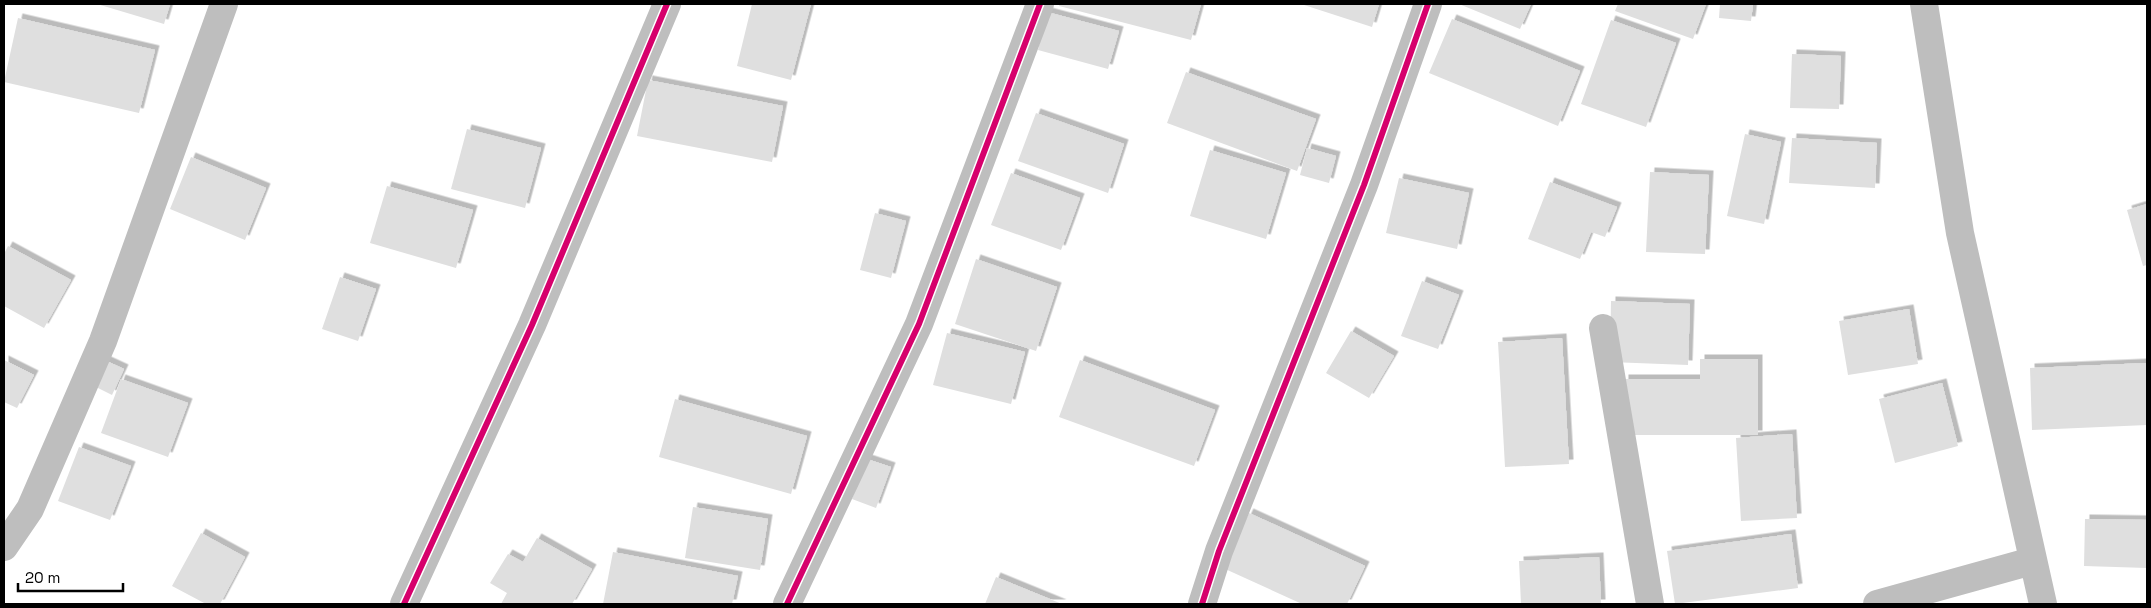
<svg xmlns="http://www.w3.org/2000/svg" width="2151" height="608" viewBox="0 0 2151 608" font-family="'Space Grotesk',sans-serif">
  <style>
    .building { fill: #dfdfdf; filter: url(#shadow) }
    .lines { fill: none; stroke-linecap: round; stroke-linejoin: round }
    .minor { stroke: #bebebe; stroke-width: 28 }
    .cycleway-casing { stroke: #fff; stroke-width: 9 }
    .cycleway { stroke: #d6006c; stroke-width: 6 }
  </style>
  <defs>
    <filter id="shadow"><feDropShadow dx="4.5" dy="-4.5" stdDeviation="0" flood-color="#0004"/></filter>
  </defs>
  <rect width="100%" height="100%" fill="#fff"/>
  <path class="building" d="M97 4H170L164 24Z
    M752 4H811L791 80 737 66Z
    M1060 4H1201L1191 40 1059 6Z
    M1301 4H1379L1372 27Z
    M1459 4H1531L1520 29Z
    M1618 4H1706L1693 39 1615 11Z
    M1720 4H1753L1751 21 1719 18Z
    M1047 12 1119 31 1108 69 1038 50Z
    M18 18 155 50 139 113 4 82Z
    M1452 19 1580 71 1558 126 1429 73Z
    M1611 20 1676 43 1646 127 1581 104Z
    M1792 54 1841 56 1839 109 1790 108Z
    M1186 72 1316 119 1297 171 1167 123Z
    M648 80 783 106 772 162 637 136Z
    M1036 113 1124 144 1108 193 1018 161Z
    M467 129 541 148 525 208 451 189Z
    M1745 134 1781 142 1764 224 1727 216Z
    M1792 138 1877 143 1875 188 1789 183Z
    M1307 148 1336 156 1329 183 1300 175Z
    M1210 150 1286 173 1266 239 1190 216Z
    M191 157 266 188 245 240 170 209Z
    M1650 172 1709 175 1705 254 1646 252Z
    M1011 173 1080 198 1061 250 991 225Z
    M1399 178 1469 193 1457 249 1386 233Z
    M1550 182 1617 207 1605 237 1591 232 1580 259 1528 239Z
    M387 186 473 210 456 268 370 243Z
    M2147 204V265L2143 266 2127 210Z
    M875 213 906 221 891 278 860 270Z
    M8 246 71 280 44 328 4 306V254Z
    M976 259 1057 287 1036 351 955 324Z
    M340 277 376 289 358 341 322 329Z
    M1422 281 1459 295 1438 349 1401 336Z
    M1611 301 1690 304 1688 365 1610 362Z
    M1909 309 1918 364 1848 375 1839 321Z
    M1351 331 1394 356 1369 398 1326 373Z
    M947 333 1025 352 1011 404 933 385Z
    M1562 338 1569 464 1505 467 1498 342Z
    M100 358 124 369 112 395 88 383Z
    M1700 359H1758V435H1623L1624 379H1700Z
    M4 360 34 375 17 408 4 402Z
    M1080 360 1215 410 1194 466 1059 417Z
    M2147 363V425L2032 430 2030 368Z
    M121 379 188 403 168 457 101 433Z
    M1942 383 1958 446 1895 463 1879 399Z
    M675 399 807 436 791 494 659 457Z
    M1792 434 1797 518 1741 521 1736 438Z
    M79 447 131 466 110 520 58 501Z
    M867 459 891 467 876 508 852 499Z
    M693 507 768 519 760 570 685 558Z
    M1249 513 1365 566 1347 604H1302L1223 568Z
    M2085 519 2147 520V568L2084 566Z
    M201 533 245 557 220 604H206L172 586Z
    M1791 534 1798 588 1675 604 1667 551Z
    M537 538 592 569 572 604H501L507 593 490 583 508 554 523 562Z
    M613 552 738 576 732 604H603Z
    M1599 557 1601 604H1521L1519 561Z
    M996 577 1062 604H985Z"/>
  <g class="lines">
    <path class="minor" d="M1924 4 1960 233 2043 604
      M1603 328 1650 604
      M4 547 30 509 103 341 224 4
      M404 604 532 325 667 4
      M787 604 919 324 1040 4
      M1202 604 1219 551 1364 185 1428 4
      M1877 604 2032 561"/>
    <g class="cycleway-casing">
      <path id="cycleway" d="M404 604 532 325 667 4
        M787 604 919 324 1040 4
        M1202 604 1219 551 1364 185 1428 4"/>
    </g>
    <use href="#cycleway" class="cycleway"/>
  </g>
  <rect width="2151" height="608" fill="none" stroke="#000000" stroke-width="10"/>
  <path d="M18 583v8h105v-8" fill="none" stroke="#000000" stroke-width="2.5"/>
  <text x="25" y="583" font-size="15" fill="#000000" stroke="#ffffff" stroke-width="4" paint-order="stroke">20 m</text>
</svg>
